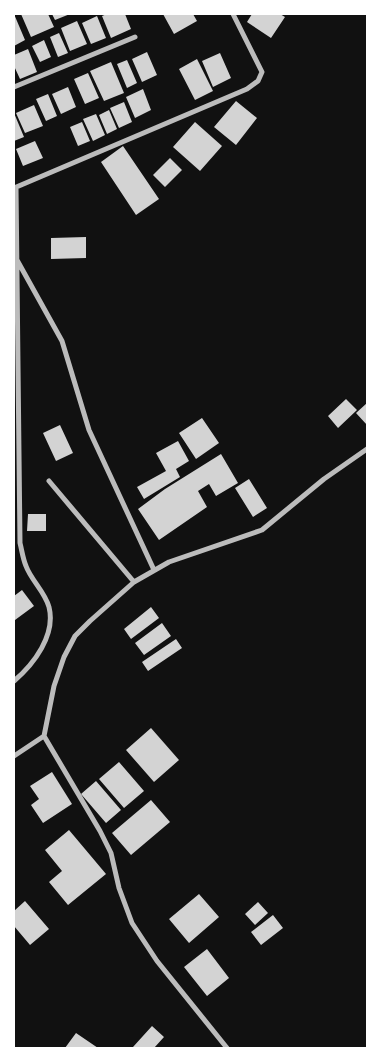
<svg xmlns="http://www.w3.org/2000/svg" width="381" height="1062" viewBox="0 0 381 1062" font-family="'Titillium Web',sans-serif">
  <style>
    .building { fill: #d3d3d3 }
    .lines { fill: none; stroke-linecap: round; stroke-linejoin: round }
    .minor { stroke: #bcbcbc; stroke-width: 5 }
  </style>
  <rect width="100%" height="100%" fill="#111"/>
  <path class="building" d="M14 14 25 40 14 46Z
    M21 14H48L54 27 31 37Z
    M52 14H70L55 20Z
    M107 14H125L131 29 111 38 102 16Z
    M163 14H193L197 21 174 34Z
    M252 14H280L285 17 271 38 247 22Z
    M97 16 106 38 91 44 82 23Z
    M77 21 87 44 70 51 61 28Z
    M59 33 68 53 58 57 50 37Z
    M44 40 51 57 40 62 32 46Z
    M28 49 37 72 20 79 14 66V55Z
    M147 52 157 75 142 82 132 59Z
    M220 53 231 78 213 87 202 61Z
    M197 59 213 91 195 100 179 69Z
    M127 60 137 83 127 88 117 64Z
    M111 62 124 93 104 101 90 71Z
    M88 73 99 98 85 104 74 79Z
    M68 87 76 107 61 114 52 94Z
    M143 89 151 110 135 118 126 97Z
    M48 94 57 116 46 121 36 99Z
    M236 101 257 118 236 145 214 127Z
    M124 102 132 122 119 128 110 108Z
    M34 105 43 126 25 133 16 113Z
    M109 110 117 129 107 134 99 115Z
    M14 113 24 137 14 141Z
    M96 114 105 135 93 141 83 119Z
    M82 122 90 141 78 146 70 127Z
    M195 122 222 146 200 171 173 147Z
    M35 141 43 158 23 166 16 149Z
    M123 146 159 199 136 215 101 162Z
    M170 158 182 170 165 187 153 175Z
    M86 237V258L51 259V238Z
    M346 399 357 410 338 428 328 416Z
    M367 403V425L356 413Z
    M202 418 219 443 196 459 179 433Z
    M60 425 73 453 56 461 43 433Z
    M178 441 189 461 176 469 180 477 144 499 137 487 166 471 156 453Z
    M221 454 238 483 216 496 209 484 198 491 207 507 159 540 138 509 165 489Z
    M249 479 267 508 253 517 235 488Z
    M28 514H46V531H27Z
    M22 590 34 606 15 620 14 618V596Z
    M151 607 159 618 131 639 124 629Z
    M162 623 171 636 144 655 135 643Z
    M176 639 182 648 148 671 142 662Z
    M151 728 179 760 154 782 126 750Z
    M119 762 144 791 124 808 99 779Z
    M52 772 72 804 43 823 31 805 39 799 30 786Z
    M96 781 121 810 106 823 81 794Z
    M151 800 170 822 131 855 112 833Z
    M69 830 106 874 68 905 49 882 62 871 45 850Z
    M199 894 219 917 189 943 169 919Z
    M25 901 49 929 30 945 14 926V911Z
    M258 902 268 913 255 925 245 914Z
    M273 915 283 928 261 945 251 932Z
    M207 949 229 978 207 996 184 967Z
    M152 1026 164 1037 154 1048H134L133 1047Z
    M76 1033 98 1048H65Z"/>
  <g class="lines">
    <path class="minor" d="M14 87 135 37
      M14 188 247 89 258 81 262 72 233 14
      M17 260 62 341 89 430 154 570
      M49 481 134 582
      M14 681C34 664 56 635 49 607 45 592 31 580 26 566 23 559 22 551 20 543L16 188
      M44 736 100 831 111 853 119 888 132 923 157 961 227 1048
      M14 756 44 736 54 686 64 657 75 636 90 621 134 582 169 562 262 530 324 479 367 449"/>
  </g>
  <rect width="381" height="1062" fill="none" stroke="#ffffff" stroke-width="30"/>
</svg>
